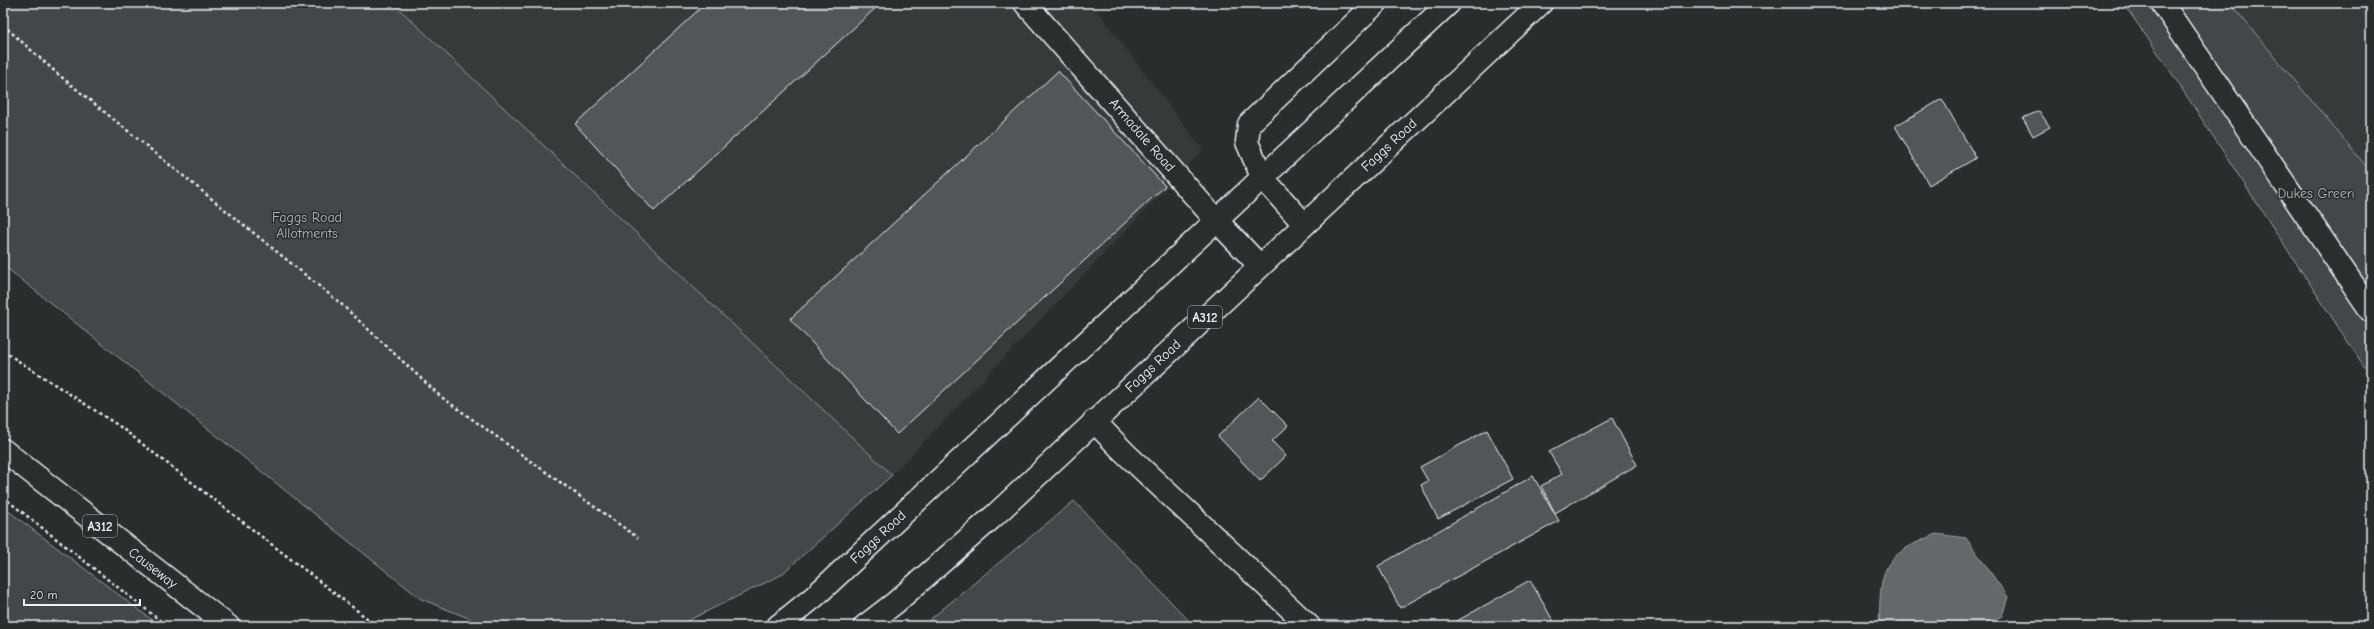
<svg xmlns="http://www.w3.org/2000/svg" width="2374" height="629" viewBox="0 0 2374 629" font-family="'Comic Neue',sans-serif">
  <style>
    .built { fill: #363a3b }
    .green { fill: #424648; stroke: #959ca0 }
    .water { fill: #63686b; stroke: #989fa3 }
    .building { fill: #535759; stroke: #e8f1f8 }
    .lines { fill: none; stroke-linecap: round; stroke-linejoin: round }
    .lane-casing { stroke: #e8f1f8; stroke-width: 25 }
    .street-casing { stroke: #e8f1f8; stroke-width: 25 }
    .primary-casing { stroke: #e8f1f8; stroke-width: 25 }
    .path { stroke: #e8f1f8; stroke-width: 2.5; stroke-dasharray: 3 3; stroke-linecap: butt }
    .lane { stroke: #2a2d2e; stroke-width: 22 }
    .street { stroke: #2a2d2e; stroke-width: 22 }
    .primary { stroke: #2a2d2e; stroke-width: 22 }
    .labels { text-anchor: middle; dominant-baseline: central; stroke-width: 3; stroke-linejoin: round; paint-order: stroke }
    .shield { fill: #2a2d2e; stroke: #afb6bb; stroke-width: 1 }
    .shield-label { font-size: 13px; font-weight: bold; fill: #e8f1f8 }
    .street-label { font-size: 14px; fill: #e8f1f8; stroke: #2a2d2e }
    .park-label { font-size: 14px; fill: #aeb5ba; stroke: #2a2d2e }
  </style>
  <rect width="100%" height="100%" fill="#2a2d2e"/>
  <filter id="ink" filterUnits="userSpaceOnUse"><feTurbulence type="fractalNoise" baseFrequency=".025" numOctaves="2"/><feDisplacementMap in="SourceGraphic" scale="8" xChannelSelector="R" yChannelSelector="G"/><feConvolveMatrix kernelMatrix="1 2 1 2 8 2 1 2 1" color-interpolation-filters="sRGB"/></filter>
  <g filter="url(#ink)">
    <path class="built" d="M393 3H1091L1203 150 892 475Z
      M2230 3H2371V172L2354 152Z"/>
    <path class="green" d="M3 3H393L892 475 781 575 677 626H488L421 599 3 265Z
      M2123 3H2230L2371 172V377L2165 63Z
      M1074 501 1194 626H922Z
      M3 507 160 626H3Z"/>
    <path class="water" d="M1936 534 1966 538 2008 597 2002 616 1982 626H1879C1881 569 1879 557 1936 534Z"/>
    <path class="building" d="M706 3H881L654 211 575 124Z
      M1058 71 1165 186 897 434 790 319Z
      M1942 99 1976 158 1929 185 1895 126Z
      M2039 111 2050 127 2033 136 2023 118Z
      M1259 397 1288 426 1272 441 1286 456 1260 481 1218 436Z
      M1612 418 1637 465 1555 513 1541 486 1562 474 1549 452Z
      M1487 430 1513 479 1438 519 1421 485 1428 481 1420 467Z
      M1533 476 1559 521 1400 608 1378 566Z
      M1530 580 1556 626H1448Z"/>
    <g class="lines">
      <g class="lane-casing">
        <path id="lane" d="M1025 3 1215 219 1260 266
          M2162 3 2371 311
          M1094 421 1124 452 1309 626"/>
      </g>
      <g class="street-casing">
        <path id="street" d="M1304 224 1262 177 1247 142 1249 124 1376 3"/>
      </g>
      <g class="primary-casing">
        <path id="primary" d="M3 450 228 626
          M778 626 814 597 1449 3
          M865 626 895 603 994 516 1541 3"/>
      </g>
      <path class="path" d="M3 25 59 75 340 303 440 396 638 538
        M3 351 119 426 377 626
        M3 497 167 626"/>
      <use href="#lane" class="lane"/>
      <use href="#street" class="street"/>
      <use href="#primary" class="primary"/>
    </g>
  </g>
  <g class="labels">
    <g class="shield">
      <rect x="1188" y="306" width="34" height="22" rx="3"/>
      <rect x="83" y="515" width="34" height="22" rx="3"/>
    </g>
    <g class="shield-label">
      <text x="1205" y="317">A312</text>
      <text x="100" y="526">A312</text>
    </g>
    <g class="street-label">
      <text transform="translate(1142 135) rotate(49)">Armadale Road</text>
      <text transform="translate(1389 145) rotate(-43)">Faggs Road</text>
      <text transform="translate(1153 366) rotate(-43)">Faggs Road</text>
      <text transform="translate(878 537) rotate(-43)">Faggs Road</text>
      <text transform="translate(153 568) rotate(38)">Causeway</text>
    </g>
    <g class="park-label">
      <text x="2316" y="193">Dukes Green</text>
      <text x="307" y="217">Faggs Road<tspan x="307" dy="16">Allotments</tspan></text>
    </g>
  </g>
  <rect width="2374" height="629" fill="none" stroke="#2a2d2e" stroke-width="16"/>
  <rect x="8" y="8" width="2358" height="613" fill="none" stroke="#e8f1f8" stroke-width="1.5" filter="url(#ink)"/>
  <path d="M24 599v6h116v-6" fill="none" stroke="#e8f1f8" stroke-width="2"/>
  <text x="30" y="599" font-size="12" fill="#e8f1f8" stroke="#2a2d2e" stroke-width="3" paint-order="stroke">20 m</text>
</svg>
